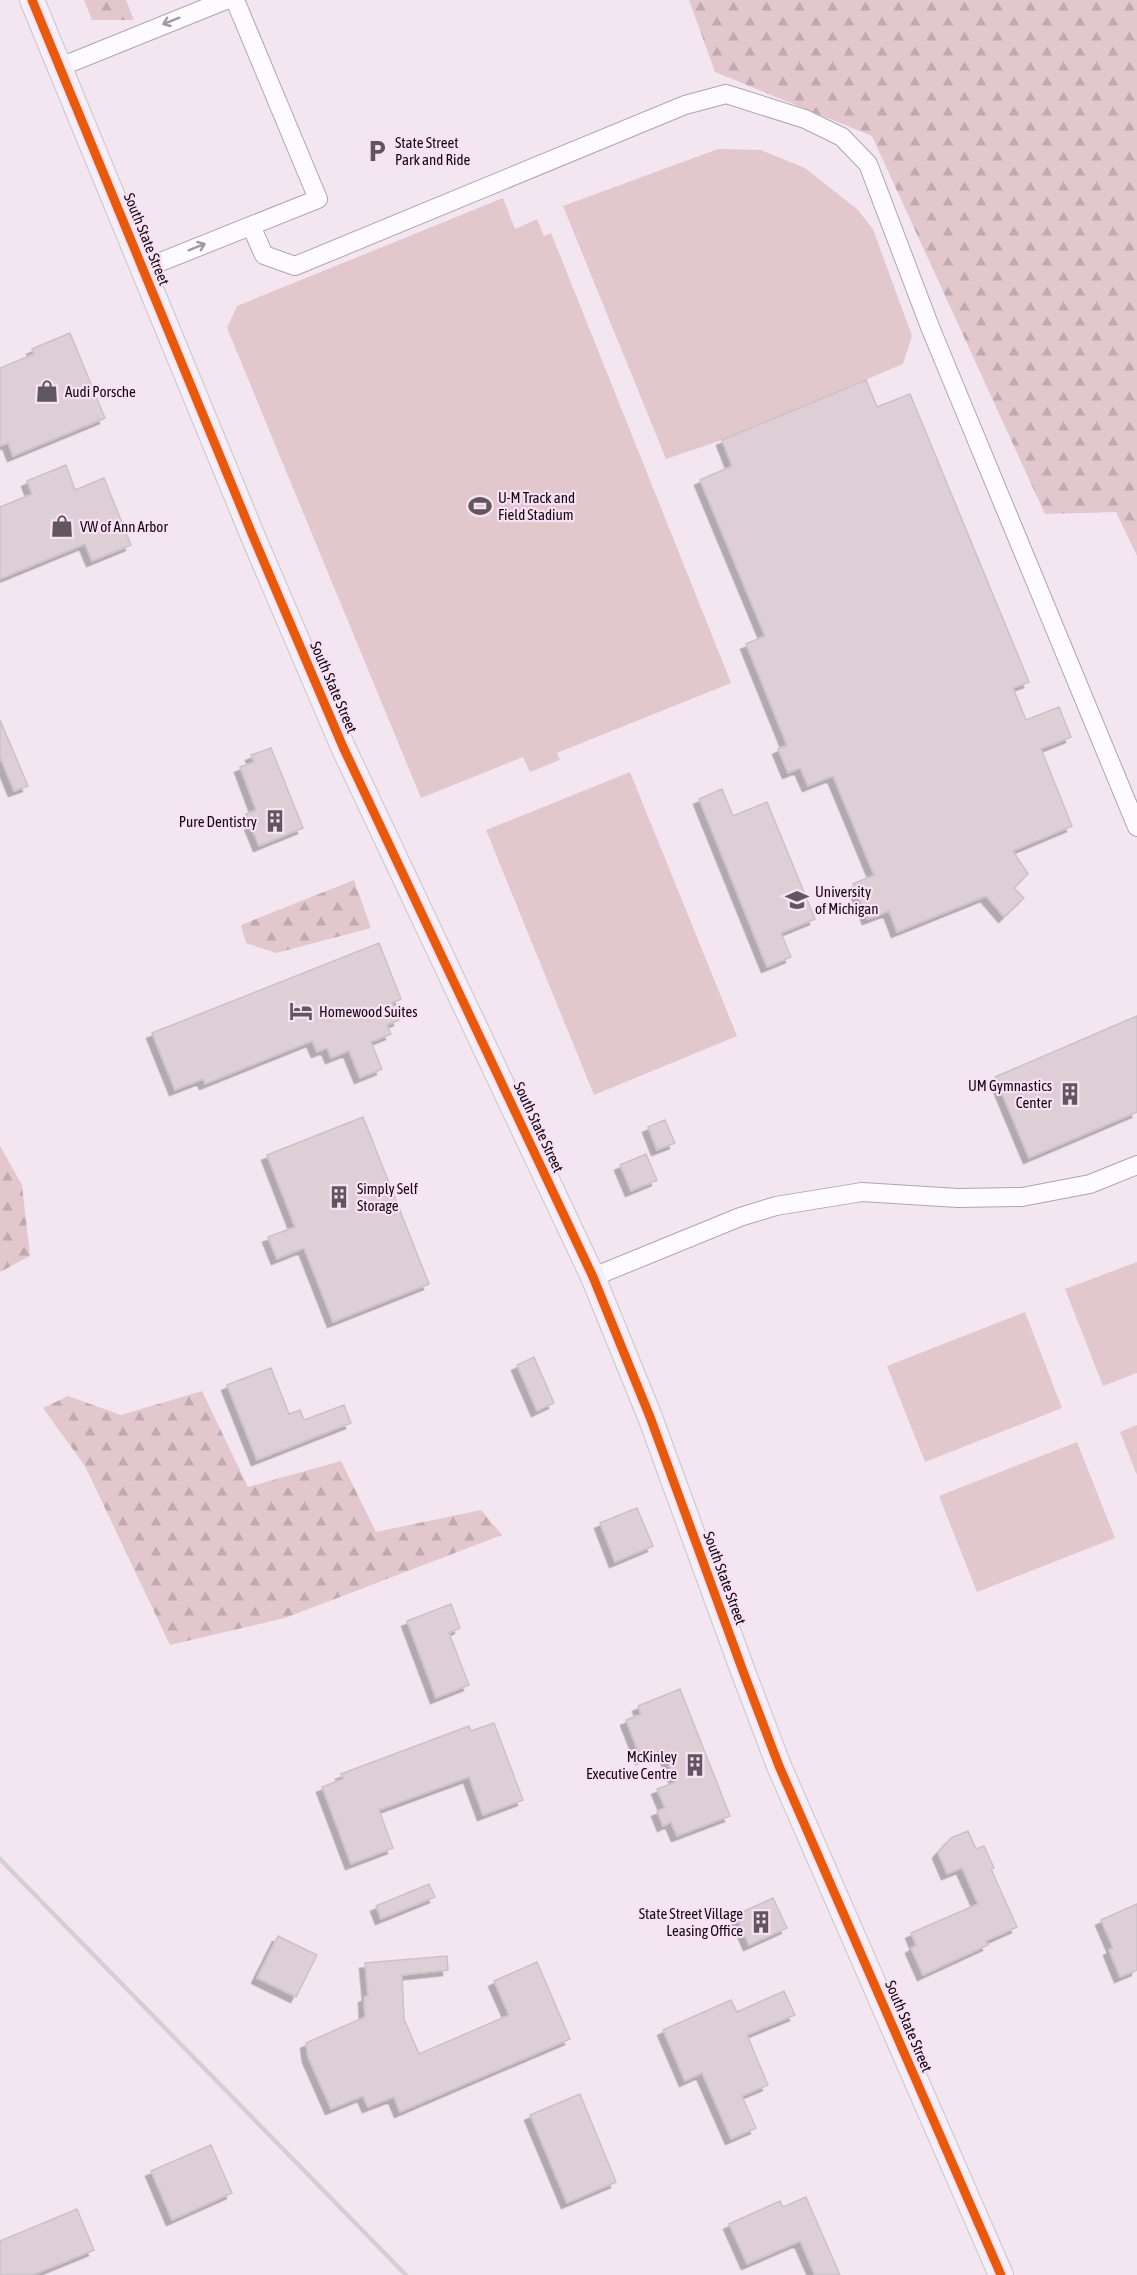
<svg xmlns="http://www.w3.org/2000/svg" width="1137" height="2275" viewBox="0 0 1137 2275" font-family="'Asap Condensed',sans-serif">
  <style>
    .forest { fill: url(#forest-firs) }
    .pitch { fill: #e2c7cd }
    .building { fill: #decfd7; stroke: #cdc1c8; stroke-width: 1.5; filter: url(#shadow) }
    .lines { fill: none; stroke-linecap: round; stroke-linejoin: round }
    .minor-casing { stroke: #afa5ad; stroke-width: 20 }
    .major-casing { stroke: #cbc5ca; stroke-width: 26 }
    .minor { stroke: #fdfbfd; stroke-width: 18 }
    .major { stroke: #f5eff7; stroke-width: 24 }
    .rail { stroke: #d3cfd2; stroke-width: 4.5 }
    .cycleway-casing { stroke: #f9e0f4; stroke-width: 13 }
    .cycleway { stroke: #e8590c; stroke-width: 9 }
    .oneway { stroke: #9f9b9e }
    .labels { text-anchor: middle; dominant-baseline: central; stroke-width: 4.5; stroke-linejoin: round; paint-order: stroke }
    .poi-label { font-size: 15px; fill: #110a10; stroke: #f9e0f4; text-anchor: start }
    .street-label { font-size: 15px; fill: #110a10; stroke: #f9e0f4 }
  </style>
  <defs>
    <pattern id="forest-firs" width="22" height="20" patternUnits="userSpaceOnUse" patternTransform="scale(1.5)"><rect width="22" height="20" fill="#e2c7cd"/><path d="M5 1l3.5 6h-7zM16 11l3.5 6h-7z" fill="#c1aaaf"/></pattern>
    <filter id="shadow"><feDropShadow dx="-5.5" dy="5.5" stdDeviation="0" flood-color="#0004"/></filter>
  </defs>
  <rect width="100%" height="100%" fill="#f3e6f0"/>
  <path class="forest" d="M84 0H126L134 20H92Z
    M689 0H1137V556L1116 512 1045 514 872 136 715 72Z
    M354 880 371 928 276 953 246 943 241 925Z
    M0 1146 22 1185 30 1256 0 1272Z
    M202 1391 248 1487 341 1461 376 1532 481 1510 502 1535 285 1618 170 1645 85 1466 43 1408 68 1396 121 1415Z"/>
  <path class="pitch" d="M718 149 761 150 805 168 857 209 873 229 912 336 903 364 722 440 666 459 563 206Z
    M503 198 515 229 537 219 544 236 551 233 731 683 557 753 560 760 530 772 523 757 421 798 227 328 237 306Z
    M630 772 737 1036 594 1095 486 830Z
    M1137 1262V1373L1103 1386 1065 1289Z
    M1025 1312 1062 1408 925 1462 887 1366Z
    M1137 1425V1475L1120 1432Z
    M1077 1442 1115 1538 977 1592 939 1496Z"/>
  <path class="building" d="M70 333 105 418 13 456 8 443 0 446V368L34 354 32 349Z
    M866 380 877 407 910 394 1029 682 1013 688 1026 720 1059 707 1071 737 1041 749 1072 826 1013 851 1028 874 1014 888 1024 898 1004 917 986 896 897 932 889 911 868 919 853 884 874 875 833 776 808 786 800 768 788 773 778 749 787 745 746 644 765 636 700 480 732 466 722 440Z
    M66 465 75 490 104 478 131 545 92 561 85 544 0 579V507L32 494 27 481Z
    M0 720 28 786 14 791 0 757Z
    M271 748 303 828 259 846 246 814 256 810 240 767 254 762 251 755Z
    M722 789 733 816 767 802 815 919 781 933 791 957 767 967 699 799Z
    M379 943 401 999 392 1003 399 1020 387 1025 391 1034 371 1042 382 1069 360 1078 349 1051 331 1058 327 1048 317 1052 312 1041 205 1084 203 1079 175 1090 152 1033Z
    M1137 1016V1112L1029 1158 995 1077Z
    M363 1117 429 1284 333 1322 304 1248 277 1259 268 1237 295 1227 267 1155Z
    M665 1120 675 1143 657 1150 648 1127Z
    M646 1154 657 1180 631 1191 620 1165Z
    M534 1357 554 1403 537 1411 517 1365Z
    M271 1368 289 1414 300 1410 304 1420 344 1405 351 1423 257 1460 227 1385Z
    M637 1508 653 1546 615 1562 600 1523Z
    M451 1604 460 1628 449 1633 469 1685 436 1698 407 1621Z
    M680 1689 730 1816 677 1836 671 1822 663 1826 657 1811 665 1808 657 1789 676 1782 663 1750 641 1759 626 1720 641 1714 638 1706Z
    M494 1723 523 1800 483 1815 469 1777 379 1810 393 1848 351 1864 322 1787 343 1779 341 1774 469 1726 471 1731Z
    M968 1831 976 1849 984 1846 994 1868 991 1869 1017 1927 986 1941 988 1945 923 1975 911 1948 916 1945 911 1933 978 1904 962 1868 947 1874 938 1853 951 1838Z
    M429 1884 435 1897 381 1919 376 1906Z
    M773 1898 787 1928 749 1945 736 1915Z
    M1137 1904V1970L1120 1977 1109 1950 1113 1948 1101 1920Z
    M278 1936 317 1955 296 1997 257 1978Z
    M447 1956 448 1970 402 1975 404 2019 419 2054 509 2015 494 1981 537 1962 570 2039 400 2112 394 2097 368 2107 363 2096 331 2109 308 2057 306 2043 365 2017 364 1997 368 1996 365 1963Z
    M784 1991 795 2015 747 2035 768 2085 742 2096 756 2128 731 2139 702 2073 685 2081 663 2030 731 2000 737 2012Z
    M580 2094 616 2182 567 2203 530 2115Z
    M211 2145 232 2193 172 2220 151 2171Z
    M806 2197 840 2275H815L800 2241 747 2264 729 2224 780 2201 783 2207Z
    M77 2209 94 2250 33 2275H0V2241Z"/>
  <g class="lines">
    <g class="minor-casing">
      <path id="minor" d="M60 67 226 0
        M251 226 264 255 295 266 685 105 726 94 805 119 842 137 868 164 930 327 1137 827
        M143 269 318 199 235 0
        M593 1277 740 1217 776 1206 862 1192 958 1198 1022 1197 1090 1184 1137 1165"/>
    </g>
    <g class="major-casing">
      <path id="major" d="M32 0 252 534 343 747 593 1277 650 1417 744 1674 779 1766 1001 2275"/>
    </g>
    <use href="#minor" class="minor"/>
    <use href="#major" class="major"/>
    <path class="rail" d="M0 1859 406 2275"/>
    <g class="cycleway-casing">
      <path id="cycleway" d="M32 0 252 534 343 747 593 1277 650 1417 744 1674 779 1766 1001 2275"/>
    </g>
    <use href="#cycleway" class="cycleway"/>
  </g>
  <defs><path id="oneway-shaft" d="M-6 0H5M1.5-3L5.5 0L1.5 3" fill="none" stroke-width="1.6" stroke-linecap="round" stroke-linejoin="round" transform="scale(1.5)"/></defs>
  <g class="oneway">
    <use href="#oneway-shaft" transform="translate(171 21) rotate(158)"/>
    <use href="#oneway-shaft" transform="translate(197 247) rotate(-22)"/>
  </g>
  <defs>
    <g id="parking-bare" transform="scale(1.8)"><path d="M-3.5-5.5H1a3.5 3.5 0 0 1 0 7H-1V5.5H-3.5ZM-1-3.4V-.6H.8a1.4 1.4 0 0 0 0-2.8Z" fill="#60575e" stroke="#f9e0f4" stroke-width="2.5" paint-order="stroke"/></g>
    <g id="shop-bare" transform="scale(1.8)"><path d="M-5-2.5h2.3a2.7 3.5 0 0 1 5.4 0H5L5.5 6h-11ZM-1.5-2.5h3a1.5 2.3 0 0 0-3 0Z" fill="#60575e" stroke="#f9e0f4" stroke-width="2.5" paint-order="stroke"/></g>
    <g id="stadium-bare" transform="scale(1.8)"><path d="M0-5a6.5 5 0 1 0 0 10a6.5 5 0 1 0 0-10ZM-3.5-1.8h7v3.6h-7Z" fill="#60575e" stroke="#f9e0f4" stroke-width="2.5" paint-order="stroke"/></g>
    <g id="building-bare" transform="scale(1.8)"><path d="M-4-6H4V6H1V3H-1V6H-4ZM-2.5-4.3h1.7v1.8h-1.7ZM.8-4.3h1.7v1.8H.8ZM-2.5-1h1.7V.8h-1.7ZM.8-1h1.7V.8H.8Z" fill="#60575e" stroke="#f9e0f4" stroke-width="2.5" paint-order="stroke"/></g>
    <g id="university-bare" transform="scale(1.8)"><path d="M0-5L7-2L0 1L-7-2ZM-4 1L0 2.5L4 1V4Q0 6-4 4Z" fill="#60575e" stroke="#f9e0f4" stroke-width="2.5" paint-order="stroke"/></g>
    <g id="hotel-bare" transform="scale(1.8)"><path d="M-6-4.5h1.5V1H6V5H4.5V3h-9V5H-6ZM-4 0a1.8 1.8 0 1 1 3.6 0ZM.5 0V-2.5h3Q6-2.5 6 0Z" fill="#60575e" stroke="#f9e0f4" stroke-width="2.5" paint-order="stroke"/></g>
  </defs>
  <g fill-rule="evenodd">
    <use href="#parking-bare" x="377" y="151"/>
    <use href="#shop-bare" x="47" y="391"/>
    <use href="#stadium-bare" x="480" y="506"/>
    <use href="#shop-bare" x="62" y="526"/>
    <use href="#building-bare" x="275" y="821"/>
    <use href="#university-bare" x="797" y="900"/>
    <use href="#hotel-bare" x="301" y="1011"/>
    <use href="#building-bare" x="1070" y="1094"/>
    <use href="#building-bare" x="339" y="1197"/>
    <use href="#building-bare" x="695" y="1765"/>
    <use href="#building-bare" x="761" y="1922"/>
  </g>
  <g class="labels">
    <g class="poi-label">
      <text x="395" y="142">State Street<tspan x="395" dy="17">Park and Ride</tspan></text>
      <text x="65" y="391">Audi Porsche</text>
      <text x="498" y="497">U-M Track and<tspan x="498" dy="17">Field Stadium</tspan></text>
      <text x="80" y="526">VW of Ann Arbor</text>
      <text x="257" y="821" text-anchor="end">Pure Dentistry</text>
      <text x="815" y="891">University<tspan x="815" dy="17">of Michigan</tspan></text>
      <text x="319" y="1011">Homewood Suites</text>
      <text x="1052" y="1085" text-anchor="end">UM Gymnastics<tspan x="1052" dy="17">Center</tspan></text>
      <text x="357" y="1188">Simply Self<tspan x="357" dy="17">Storage</tspan></text>
      <text x="677" y="1756" text-anchor="end">McKinley<tspan x="677" dy="17">Executive Centre</tspan></text>
      <text x="743" y="1913" text-anchor="end">State Street Village<tspan x="743" dy="17">Leasing Office</tspan></text>
    </g>
    <g class="street-label">
      <text transform="translate(147 239) rotate(68)">South State Street</text>
      <text transform="translate(334 687) rotate(67)">South State Street</text>
      <text transform="translate(539 1127) rotate(65)">South State Street</text>
      <text transform="translate(725 1578) rotate(70)">South State Street</text>
      <text transform="translate(909 2026) rotate(67)">South State Street</text>
    </g>
  </g>
</svg>
